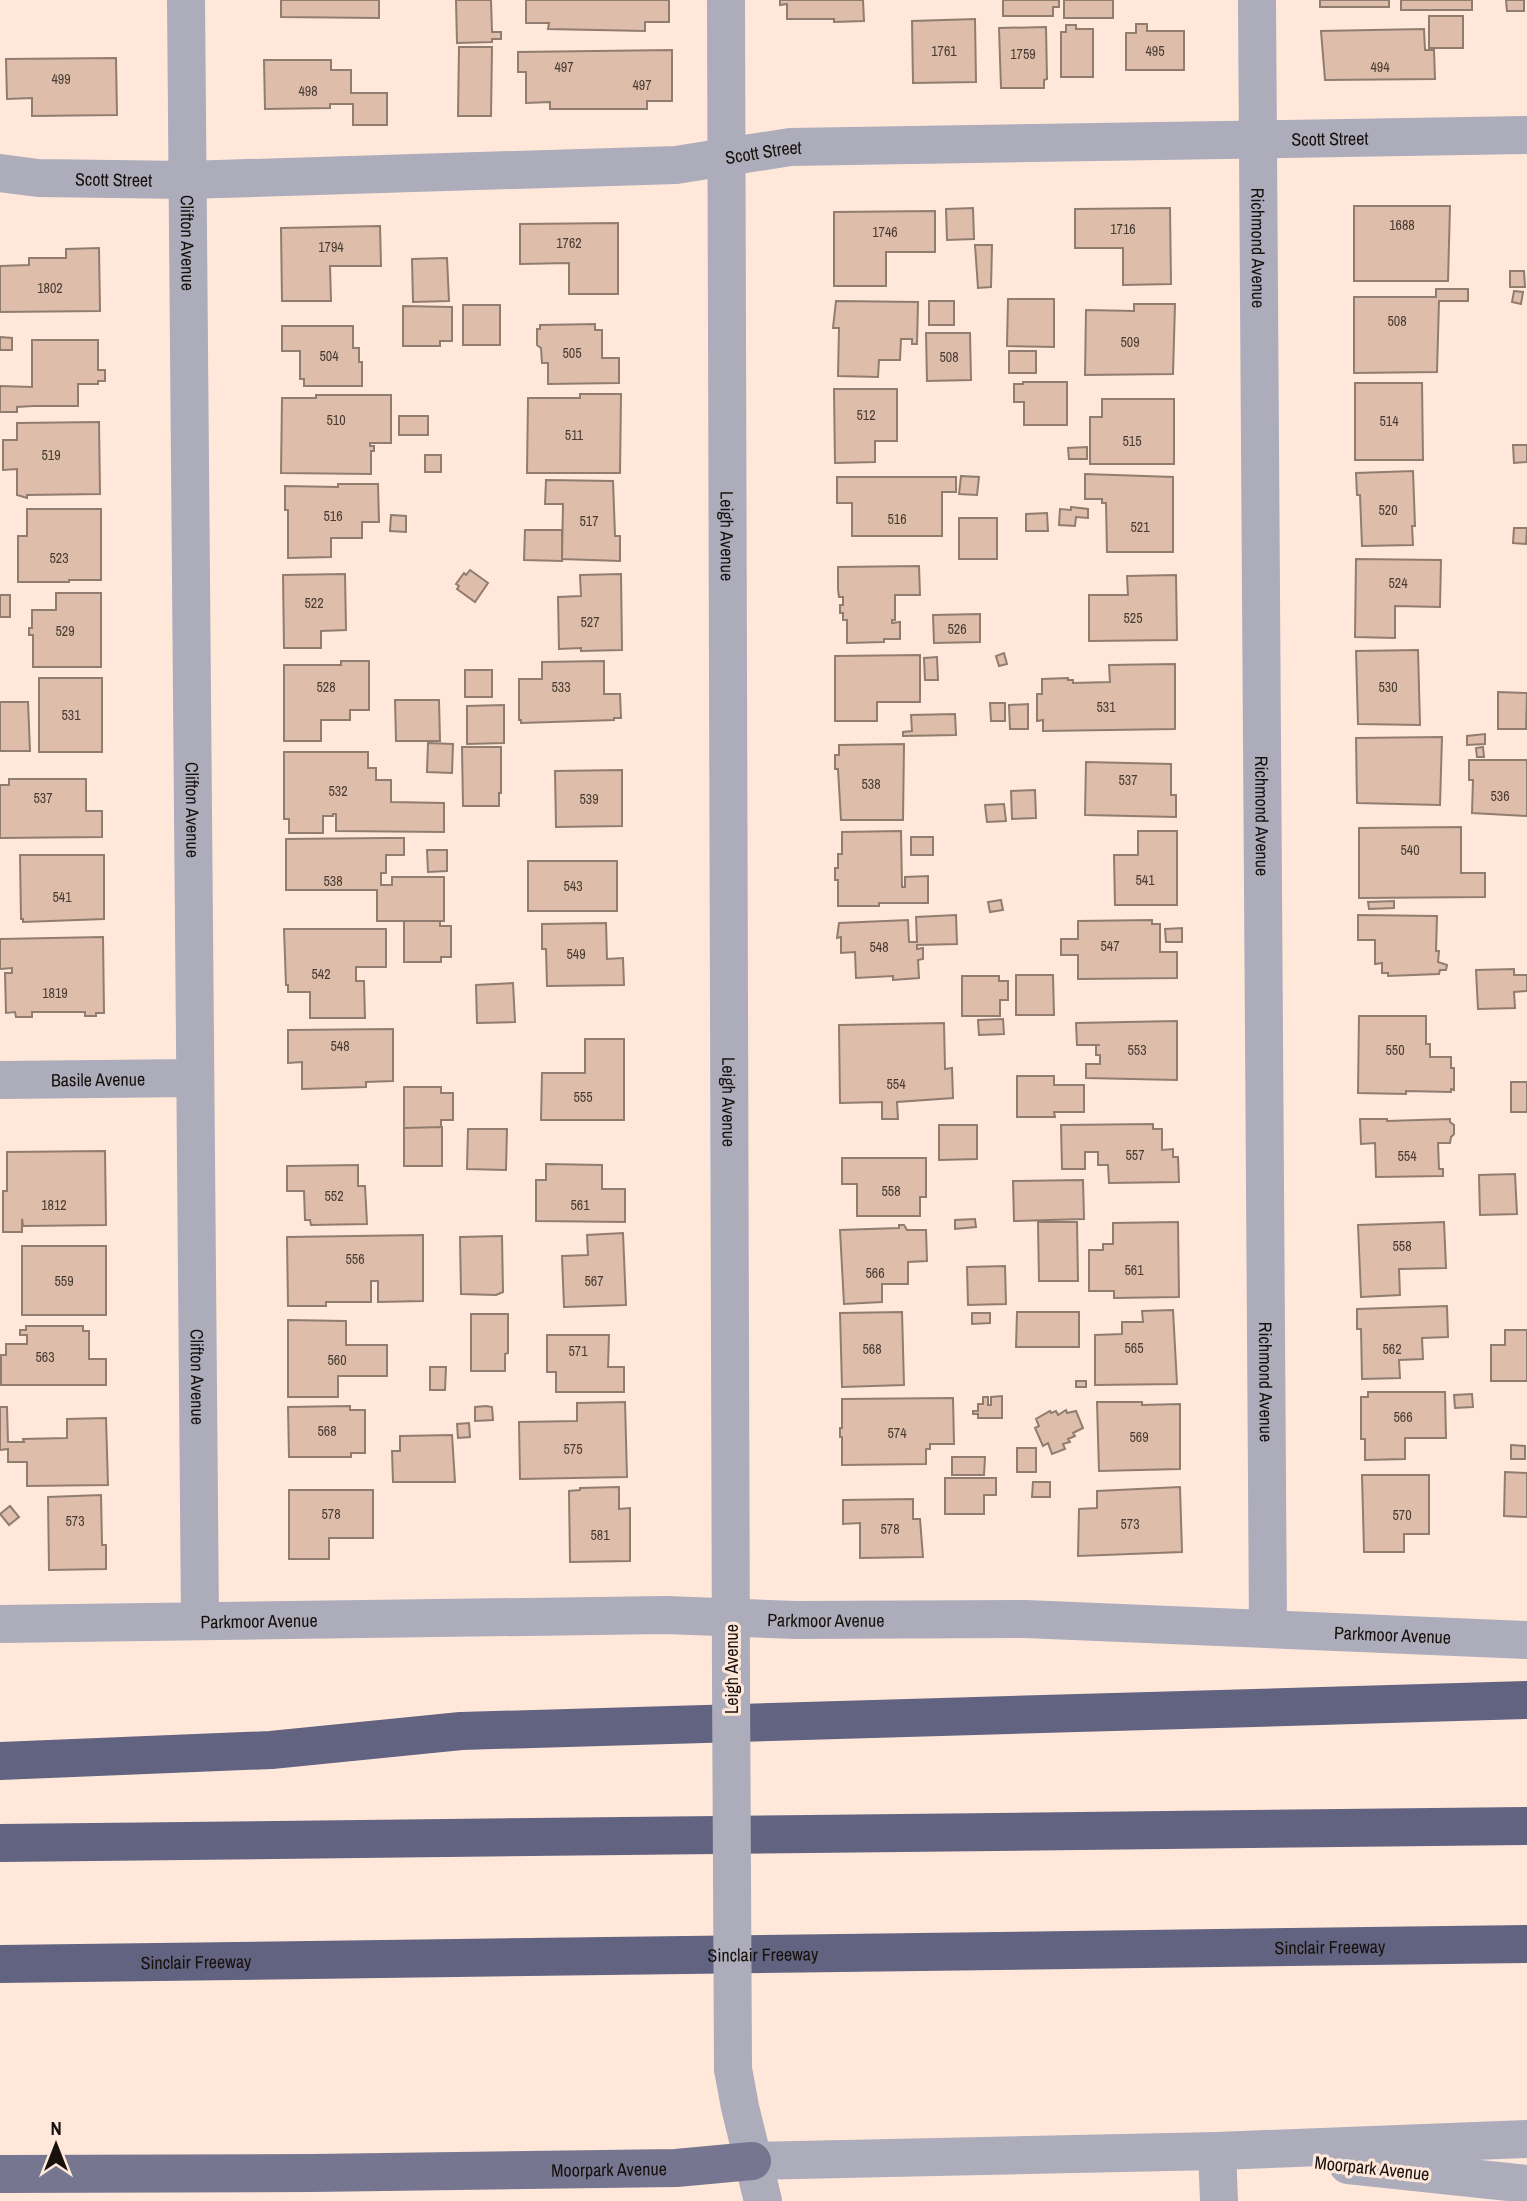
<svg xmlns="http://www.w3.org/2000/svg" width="1527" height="2201" viewBox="0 0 1527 2201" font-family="'Archivo Narrow',sans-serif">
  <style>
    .building { fill: #debeaa; stroke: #917c70; stroke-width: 2 }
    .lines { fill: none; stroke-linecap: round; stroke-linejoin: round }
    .minor { stroke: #acacbb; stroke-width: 38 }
    .major { stroke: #767690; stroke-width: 38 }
    .highway { stroke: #626380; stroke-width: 38 }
    .minor-bridge { stroke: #acacbb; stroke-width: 38 }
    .labels { text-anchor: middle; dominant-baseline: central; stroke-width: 6; stroke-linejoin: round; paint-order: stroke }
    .number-label { font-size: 14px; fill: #4a3c34 }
    .street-label { font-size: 18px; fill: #18100c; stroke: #ffe8da }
  </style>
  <rect width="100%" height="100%" fill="#ffe8da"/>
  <path class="building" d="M281 0H379V18L281 17Z
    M456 0H491L492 32H501V39H492V42L457 43Z
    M526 0H669V22H645V31L548 29 549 23H526Z
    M780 0H863L864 21 834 22V19H787V4L780 5Z
    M1003 0H1059V7H1053V16H1003Z
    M1064 0H1113V18H1064Z
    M1320 0H1389V7H1320Z
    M1401 0H1472V10H1401Z
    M1506 0H1524V11H1507Z
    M1429 16H1463V48H1429Z
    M975 19 976 82 913 83 912 21Z
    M1136 24H1147V31H1184V70H1126V33H1136Z
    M1066 25H1076V29H1093V77H1061V32H1066Z
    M1046 27 1047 79 1044 80V88H1001L999 28Z
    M1424 29 1425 50H1434L1435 79 1325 80 1321 31Z
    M459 47H492L491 116H458Z
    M672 50V101H647V109H550V102L526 103V72H518V52Z
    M116 58 117 115 32 116V98L7 99 6 59Z
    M264 60H331V70H351V93H387V125H353V104H330V108L265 109Z
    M1354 206H1450L1448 281H1354Z
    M973 208 974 239 947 240 946 209Z
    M1170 208 1171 284 1123 285V248H1075V209Z
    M935 211V252H886V286H834V212Z
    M618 223V294H569V263L520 264V224Z
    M380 226 381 266H330L331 301H282L281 228Z
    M975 245H992L991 287 978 288Z
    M99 248 100 311 0 312V266L29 265V258H66V249Z
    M447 258 449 301 413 302 412 259Z
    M1510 271H1524L1525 287H1510Z
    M1436 289H1468V301H1439L1437 372 1354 373V297H1436Z
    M1514 291 1523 292 1521 304 1512 302Z
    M1008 299H1054V347L1007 346Z
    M836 301 918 302 917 344H912V339H901L900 360H879L878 377 838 376 839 328H833Z
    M929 301H954V325H929Z
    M1134 304H1175L1173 374 1085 375 1086 310 1134 311Z
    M463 305H500V345H463Z
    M403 306 452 307V341H440V346H403Z
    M595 324V330H602V358H619V383L548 384V363H542L541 348 537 345V329H540V325Z
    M282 326H353V348H359V362H362V386H304V379H300V351H282Z
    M926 333H970L971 380 927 381Z
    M0 337 12 338V350H0Z
    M32 340H98V370H105V381H98V384H78V406H33L17 407V412H0V386L32 387Z
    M1009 351H1036V373H1009Z
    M1023 382H1067V425H1024V402H1014V384H1023Z
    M1355 383H1422L1423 460H1355Z
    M834 389H897V441H875V462L835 463Z
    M580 394H621L620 473H527L528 398H580Z
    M316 395H391V443H370V446H374V451H371V474L281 473 282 398H316Z
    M1102 399H1174V464H1090V417H1102Z
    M399 416H428V435H399Z
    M99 422 100 494 27 495V498L17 495V469L3 470V440H17V423Z
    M1513 445H1527V462L1514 463Z
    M1087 447V459H1069L1068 448Z
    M425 455H441V472H425Z
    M1413 471 1415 526H1412L1413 545 1362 546 1360 495H1357L1356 473Z
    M1085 474 1173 477V552H1107L1106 503H1102V499H1085Z
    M961 476 979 477 977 495 959 494Z
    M837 477H956V492H942V536H852V503H837Z
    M546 480 613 481 615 536H620V561L562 559 563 504H545Z
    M338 484H378L379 522H362V538H331V557L288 558V510H285V486L338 487Z
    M1071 507 1088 509V518L1076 517 1075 526 1059 525 1060 509 1071 510Z
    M27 509H101V580H69V582H18V536H27Z
    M1047 513 1048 531H1026V514Z
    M391 515 406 516V532L390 531Z
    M959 518H997V559H959Z
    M1514 528H1527L1526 544 1513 543Z
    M525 530H562V561L524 560Z
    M1356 559 1441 560 1440 607 1395 606V638L1355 637Z
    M919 566 920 595H895V620H892V623L900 622V639H884V642L847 643V620H843V613H840V605H843V597H839L838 589V567Z
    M470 570 488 583 475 602 457 589 459 586 456 584 464 573 466 575Z
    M345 574 346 630 321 631V648H284L283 575Z
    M621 574 622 650 581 651V648L559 649 558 597 581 596 580 575Z
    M1176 575 1177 640 1089 641V595H1128L1127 576Z
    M56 593H101V667H33V635H29V628H32V610H56Z
    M0 595H10V617H0Z
    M980 614V642L934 643 933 615Z
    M1418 650 1420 725 1358 724 1356 651Z
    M1004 653 1007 664 999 666 996 656Z
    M920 655V702H877V721H835V656Z
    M937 657 938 680H925L924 658Z
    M341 661H369V710H350V720H321V741H284V665H341Z
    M604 661V694H620L621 718H614V720L521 723V720H519V679H542V662Z
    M1175 664V729L1043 731V720L1037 721V694H1042V679L1068 678V680H1073V683L1110 682 1109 665Z
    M465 670H492V697H465Z
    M39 678H102V752H39Z
    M1498 692 1527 693 1526 729H1498Z
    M395 700H439L440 741H396Z
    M0 702H28L30 751H0Z
    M990 703H1005V721H991Z
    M1028 704V729H1010L1009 705Z
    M504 705V743L467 744V706Z
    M955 714 956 735 903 736V732L912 731 911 715Z
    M1485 734V744L1467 745V736Z
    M1442 737 1440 805 1357 803 1356 738Z
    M428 743 453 744 452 773 427 772Z
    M904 744 903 820H841L838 769H835V755H839V745Z
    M462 747H501V793H499V806H463Z
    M1483 747 1484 757H1477L1476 748Z
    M284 752H368V768H376V780H391V802L444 803V832L336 831V814H333V816H323V833H289V819H284Z
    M1469 760H1527V816L1472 813 1473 780H1469Z
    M1086 762 1171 764V795H1176V817L1085 815Z
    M622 770V826L556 827 555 771Z
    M9 779H86V811H102V837L0 838V785H9Z
    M1035 790 1036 818 1012 819 1011 791Z
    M1004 804 1006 821 987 822 985 805Z
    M1461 827V873H1485V897L1359 898V828Z
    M901 831 902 887H905V877L928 876V903H879V906H838V880H835V868H838V854H842V832Z
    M1138 831H1177V905H1115L1114 855H1138Z
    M911 837H933V855H911Z
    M387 838H404V855H386V873H381V885H392V877H444V921H377V890H286V839Z
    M427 850H447V871L428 872Z
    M20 855H104V919L23 922V919H21Z
    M528 861H617V911H528Z
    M1001 900 1003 910 990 912 988 902Z
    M1394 901V908L1369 909 1368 902Z
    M956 915 957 944 917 945V949L923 948V959L918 960 919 978 893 980V976L856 978 855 952 841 953V937L837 938 839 923 908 920 909 942H917L916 917Z
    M1358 915 1437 916 1436 951H1439L1438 962 1447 965 1446 970H1440L1439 974 1388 976V973H1382V963L1375 964V940H1358Z
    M1152 920V924H1160V952H1177V978L1078 979V955H1061V939H1078V921Z
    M404 921H440V926H451V957H441V962H404Z
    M606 923 607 959 623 958 624 985 547 986 546 949H542V924Z
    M1182 928V942H1166L1165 929Z
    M284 929H386V967H356V981H364L365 1018H310V992H288V985H286Z
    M103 937 104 1013H96V1016H85V1012H32V1017H16L15 1012 6 1013 5 973H12V968L0 969V939Z
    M1514 969V975H1527V991L1514 992 1515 1008 1478 1009 1476 970Z
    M1016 975H1053L1054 1015H1016Z
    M962 976H999V981H1008V1000H1000V1016H962Z
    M513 983 515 1022 477 1023 476 985Z
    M1359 1016H1426V1044H1430V1057H1451V1068H1454V1090L1451 1089V1092L1406 1091V1094L1358 1093Z
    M1003 1019 1004 1034 979 1035 978 1020Z
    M1177 1021V1080L1086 1078V1064H1100V1055H1096V1045H1100H1077L1076 1023Z
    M944 1023 945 1069 952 1068 953 1098 897 1102 898 1119H882V1102L840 1103 839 1025Z
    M393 1029V1081L366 1082V1087L302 1089V1062L288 1063V1030Z
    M585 1039H624V1120H541L542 1073H585Z
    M1017 1076H1054V1085H1084V1112H1054L1055 1117H1017Z
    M1511 1082H1527V1112H1511Z
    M404 1087H441V1093H453V1120H441V1127L404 1128Z
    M1360 1119H1387V1121L1450 1119V1122L1454 1125V1134L1451 1137 1450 1143H1438L1439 1169H1443V1176L1376 1177 1375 1143 1361 1144Z
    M1153 1124V1129H1162V1150L1173 1149V1157H1178L1179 1182 1109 1183 1108 1165H1098V1152H1085V1169H1062L1061 1125Z
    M939 1125H977V1159L939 1160Z
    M442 1127V1166H404V1128Z
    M468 1129H507L506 1170 467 1169Z
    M105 1151 106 1225 23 1226 22 1219V1232H3V1191H7V1152Z
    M842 1158H926V1197H920V1216H857V1184H842Z
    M546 1164 602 1165V1189H625V1222L536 1221V1180H546Z
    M358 1165V1186H365L367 1224 311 1225 310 1220H305L304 1191H287V1166Z
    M1515 1174 1517 1214 1480 1215 1479 1175Z
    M1083 1180 1084 1219 1014 1221 1013 1181Z
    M975 1219 976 1227 955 1229V1220Z
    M1038 1222H1077L1078 1281H1039Z
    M1178 1222 1179 1297 1114 1298V1291H1089V1250H1103V1244H1113V1223Z
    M1444 1222 1446 1268 1399 1269 1400 1295 1361 1297 1358 1225Z
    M899 1225H904L907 1230H926L927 1261 908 1262V1284H882V1302L844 1304 840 1230 899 1228Z
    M623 1233 626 1305 564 1307 562 1256 588 1255 587 1235Z
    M423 1235V1301L378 1302V1281H371V1302H326V1306H288L287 1237Z
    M502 1236 503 1292 496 1295 461 1294 460 1237Z
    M22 1246H106V1315H22Z
    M1005 1266 1006 1304 968 1305 967 1267Z
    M1447 1306 1448 1337 1422 1338 1423 1359 1399 1360 1400 1378 1362 1379 1361 1329H1357V1309Z
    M1173 1310 1177 1384 1095 1385V1335L1122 1334V1322H1143L1142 1311Z
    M902 1312 904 1385 842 1387 840 1313Z
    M1017 1312H1079V1347H1016Z
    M972 1313H990V1323L972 1324Z
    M471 1314H508V1353L505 1354V1371H471Z
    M288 1320 346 1321V1345H387V1376H338V1397H288Z
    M26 1326H83V1331H89V1359H106V1385H1V1355H6V1344H27V1335H20V1330H26Z
    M1505 1330H1527V1381H1491V1345H1505Z
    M547 1335H609L608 1367H624V1392H556V1372H547Z
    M430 1367H446L445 1390H430Z
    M1076 1381H1086V1387H1076Z
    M1368 1392H1445L1446 1438H1405V1459L1365 1460V1439H1361V1397H1368Z
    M1472 1394 1473 1407 1455 1408 1454 1395Z
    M1002 1396V1418H978V1414H973V1411H978V1404H983V1397H988V1405H991V1397Z
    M953 1398 954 1444H930V1449H926V1464L842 1465V1437H840V1428H842V1399Z
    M625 1402 627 1477 520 1479 519 1422 577 1421V1403Z
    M1097 1402H1142V1405L1180 1404V1469L1099 1471Z
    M350 1406V1410H365V1453H351V1457H289L288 1407Z
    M486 1406 492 1407 493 1420 475 1421V1407Z
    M0 1407H7L8 1442H24L23 1439 67 1438V1419L106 1418 108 1485 27 1486V1462H8V1449L0 1450Z
    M1066 1410 1067 1413 1076 1411 1083 1428 1073 1433 1075 1436 1068 1439 1070 1442 1063 1444 1065 1449 1052 1454 1048 1443 1043 1446 1035 1428 1039 1426 1036 1419 1050 1411 1051 1413 1056 1411 1058 1415Z
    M469 1423 470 1437 458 1438 457 1424Z
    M452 1435 455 1482H393L392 1451H400V1436Z
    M1511 1445 1525 1446V1459H1511Z
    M1017 1448H1036V1472H1017Z
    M952 1457H985L984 1475H952Z
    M1505 1472 1527 1473V1517L1504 1516Z
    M1362 1475H1429V1534H1404V1552H1364Z
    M945 1478H996V1495H984V1514H945Z
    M1033 1482H1050V1497H1032Z
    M619 1487V1509L630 1508V1561L570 1562 569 1491 580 1490V1488Z
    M1180 1487 1182 1552 1078 1556 1079 1509 1097 1508V1491Z
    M289 1490H373V1538H329V1559H289Z
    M101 1495 102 1545H106V1569L49 1570 48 1497Z
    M913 1499V1519H920L923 1557 860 1558V1523L843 1524V1500Z
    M10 1506 19 1517 9 1525 0 1514Z"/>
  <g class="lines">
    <g class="minor">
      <path id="s1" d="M186 0 200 1621"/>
      <path id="s2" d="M726 0 731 1678"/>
      <path id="s3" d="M1257 0 1268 1629"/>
      <path id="s4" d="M0 173 38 178 187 180 676 165 790 147 1527 135"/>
      <path id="s5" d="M0 1080 195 1078"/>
      <path id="s6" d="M0 1624 666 1615 796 1620 1025 1619 1527 1640"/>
      <path d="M733 2069 740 2107 763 2201"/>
      <path d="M1217 2151 1219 2201"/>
      <path d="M752 2161 1217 2151 1527 2139"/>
      <path d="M1348 2165 1527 2184"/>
    </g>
    <path class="major" id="s7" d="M0 2174 313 2173 676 2168 752 2161"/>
    <g class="highway">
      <path d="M0 1761 271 1750 461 1731 1527 1700"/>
      <path d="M0 1843 1527 1826"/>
      <path id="s8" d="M0 1964 1527 1944"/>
    </g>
    <path class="minor-bridge" d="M731 1678 733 2069"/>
  </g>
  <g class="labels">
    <g class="number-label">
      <text x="944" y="51">1761</text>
      <text x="1155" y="51">495</text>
      <text x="1023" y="54">1759</text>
      <text x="564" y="67">497</text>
      <text x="1380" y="67">494</text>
      <text x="61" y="79">499</text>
      <text x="642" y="85">497</text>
      <text x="308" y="91">498</text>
      <text x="1402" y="225">1688</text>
      <text x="1123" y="229">1716</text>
      <text x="885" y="232">1746</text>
      <text x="569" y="243">1762</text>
      <text x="331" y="247">1794</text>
      <text x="50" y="288">1802</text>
      <text x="1397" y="321">508</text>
      <text x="1130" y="342">509</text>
      <text x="572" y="353">505</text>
      <text x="329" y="356">504</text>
      <text x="949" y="357">508</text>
      <text x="866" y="415">512</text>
      <text x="336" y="420">510</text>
      <text x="1389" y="421">514</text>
      <text x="574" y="435">511</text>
      <text x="1132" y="441">515</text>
      <text x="51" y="455">519</text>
      <text x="1388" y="510">520</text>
      <text x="333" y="516">516</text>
      <text x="897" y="519">516</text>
      <text x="589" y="521">517</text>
      <text x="1140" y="527">521</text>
      <text x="59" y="558">523</text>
      <text x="1398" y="583">524</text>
      <text x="314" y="603">522</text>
      <text x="1133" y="618">525</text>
      <text x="590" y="622">527</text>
      <text x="957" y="629">526</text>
      <text x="65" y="631">529</text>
      <text x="326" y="687">528</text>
      <text x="561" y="687">533</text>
      <text x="1388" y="687">530</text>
      <text x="1106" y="707">531</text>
      <text x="71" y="715">531</text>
      <text x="1128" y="780">537</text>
      <text x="871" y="784">538</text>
      <text x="338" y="791">532</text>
      <text x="1500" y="796">536</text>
      <text x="43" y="798">537</text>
      <text x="589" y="799">539</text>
      <text x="1410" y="850">540</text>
      <text x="1145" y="880">541</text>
      <text x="333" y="881">538</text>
      <text x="573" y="886">543</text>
      <text x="62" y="897">541</text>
      <text x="1110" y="946">547</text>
      <text x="879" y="947">548</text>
      <text x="576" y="954">549</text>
      <text x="321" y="974">542</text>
      <text x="55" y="993">1819</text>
      <text x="340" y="1046">548</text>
      <text x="1137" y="1050">553</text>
      <text x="1395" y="1050">550</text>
      <text x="896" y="1084">554</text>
      <text x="583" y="1097">555</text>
      <text x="1135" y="1155">557</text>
      <text x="1407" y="1156">554</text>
      <text x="891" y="1191">558</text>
      <text x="334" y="1196">552</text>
      <text x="54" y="1205">1812</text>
      <text x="580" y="1205">561</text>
      <text x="1402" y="1246">558</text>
      <text x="355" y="1259">556</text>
      <text x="1134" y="1270">561</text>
      <text x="875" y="1273">566</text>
      <text x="64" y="1281">559</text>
      <text x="594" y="1281">567</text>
      <text x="1134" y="1348">565</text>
      <text x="872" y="1349">568</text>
      <text x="1392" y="1349">562</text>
      <text x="578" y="1351">571</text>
      <text x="45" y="1357">563</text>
      <text x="337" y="1360">560</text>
      <text x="1403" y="1417">566</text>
      <text x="327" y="1431">568</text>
      <text x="897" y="1433">574</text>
      <text x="1139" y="1437">569</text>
      <text x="573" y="1449">575</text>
      <text x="331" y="1514">578</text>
      <text x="1402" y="1515">570</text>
      <text x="75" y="1521">573</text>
      <text x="1130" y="1524">573</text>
      <text x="890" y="1529">578</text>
      <text x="600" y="1535">581</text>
    </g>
    <g class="street-label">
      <text stroke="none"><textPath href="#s4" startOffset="1332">Scott Street</textPath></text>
      <text stroke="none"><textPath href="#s4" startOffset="765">Scott Street</textPath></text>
      <text stroke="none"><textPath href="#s4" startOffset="114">Scott Street</textPath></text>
      <text stroke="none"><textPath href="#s1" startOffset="243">Clifton Avenue</textPath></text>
      <text stroke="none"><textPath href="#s3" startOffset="248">Richmond Avenue</textPath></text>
      <text stroke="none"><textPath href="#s2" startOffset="536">Leigh Avenue</textPath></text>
      <text stroke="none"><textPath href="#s1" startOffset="810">Clifton Avenue</textPath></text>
      <text stroke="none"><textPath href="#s3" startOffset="816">Richmond Avenue</textPath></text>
      <text stroke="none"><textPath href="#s5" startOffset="98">Basile Avenue</textPath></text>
      <text stroke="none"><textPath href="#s2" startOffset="1102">Leigh Avenue</textPath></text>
      <text stroke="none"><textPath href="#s1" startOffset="1377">Clifton Avenue</textPath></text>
      <text stroke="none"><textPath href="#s3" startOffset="1382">Richmond Avenue</textPath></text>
      <text stroke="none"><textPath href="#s6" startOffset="826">Parkmoor Avenue</textPath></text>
      <text stroke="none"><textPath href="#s6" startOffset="259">Parkmoor Avenue</textPath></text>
      <text stroke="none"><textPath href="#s6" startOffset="1393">Parkmoor Avenue</textPath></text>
      <text transform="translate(731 1669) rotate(-90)">Leigh Avenue</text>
      <text stroke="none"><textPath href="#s8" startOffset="1330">Sinclair Freeway</textPath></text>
      <text stroke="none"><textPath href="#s8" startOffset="763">Sinclair Freeway</textPath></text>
      <text stroke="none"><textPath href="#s8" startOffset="196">Sinclair Freeway</textPath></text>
      <text transform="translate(1372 2168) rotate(6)">Moorpark Avenue</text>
      <text stroke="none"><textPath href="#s7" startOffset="609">Moorpark Avenue</textPath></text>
    </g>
  </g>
  <g transform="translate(56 2145)" stroke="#ffe8da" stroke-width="5" paint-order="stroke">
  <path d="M0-5L12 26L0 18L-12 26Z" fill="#18100c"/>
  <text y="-10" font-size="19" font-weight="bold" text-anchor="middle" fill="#18100c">N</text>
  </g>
</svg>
